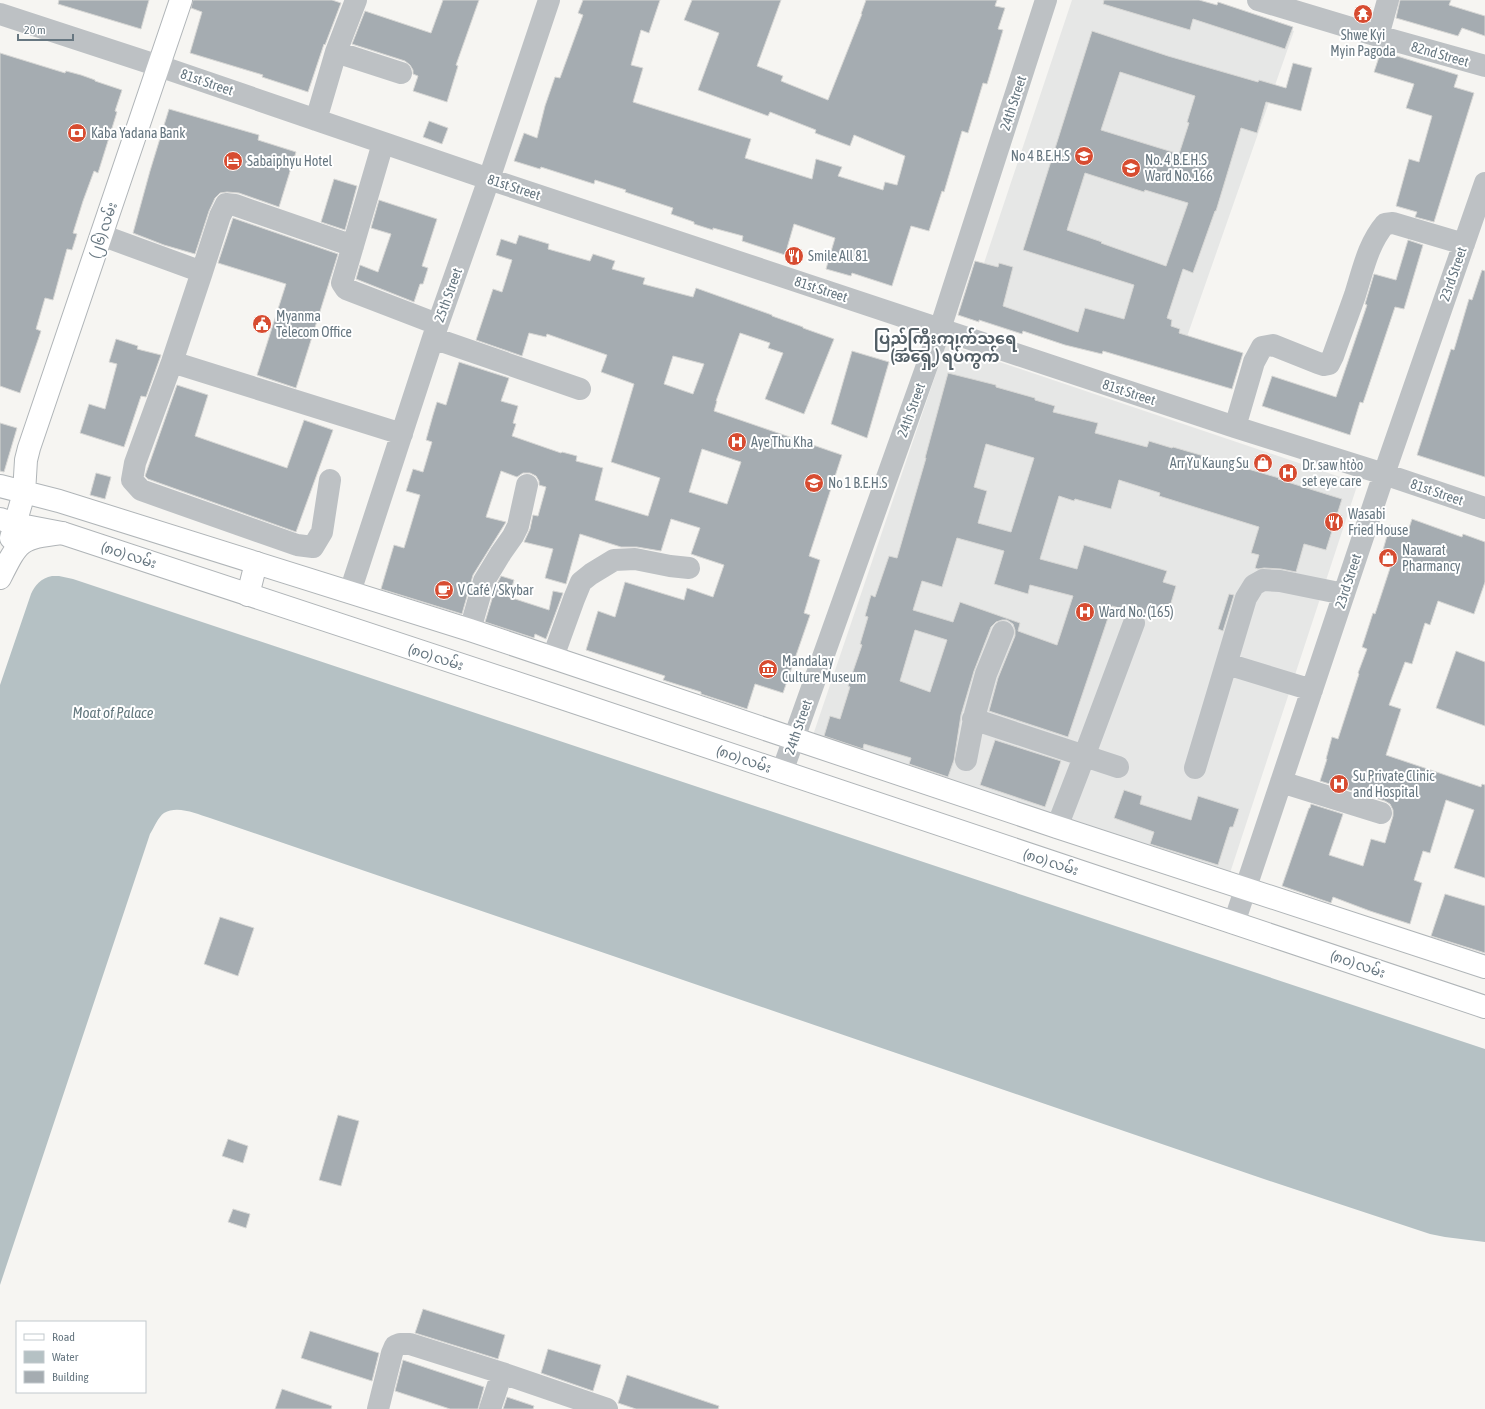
<svg xmlns="http://www.w3.org/2000/svg" width="1485" height="1409" viewBox="0 0 1485 1409" font-family="'Asap Condensed','Noto Sans Myanmar',sans-serif">
  <style>
    .built { fill: #e6e7e6 }
    .water { fill: #b5c1c4 }
    .building { fill: #a5acb1; stroke: #d7d7d5; fill-rule: evenodd }
    .lines { fill: none; stroke-linecap: round; stroke-linejoin: round }
    .major-casing { stroke: #b0b5b8; stroke-width: 24 }
    .highway-casing { stroke: #b0b4b7; stroke-width: 24 }
    .minor { stroke: #bdc1c4; stroke-width: 22 }
    .major { stroke: #fff; stroke-width: 22 }
    .highway { stroke: #fff; stroke-width: 22 }
    .labels { text-anchor: middle; dominant-baseline: central; stroke-width: 4; stroke-linejoin: round; paint-order: stroke }
    .poi-label { font-size: 14px; fill: #677781; stroke: #fff; text-anchor: start }
    .street-label { font-size: 14px; fill: #677781; stroke: #fff }
    .water-label { font-size: 15px; font-style: italic; fill: #63787e; stroke: #fff }
    .quarter-label { font-size: 16px; font-weight: bold; fill: #546067; stroke: #fff }
  </style>
  <rect width="100%" height="100%" fill="#f6f5f2"/>
  <path class="built" d="M1072 0H1198L1294 31 1176 368 970 305Z
    M946 344 1358 483 1229 876 811 741Z"/>
  <path class="water" d="M52 576H59L73 579 1485 1049V1242L1445 1237 1430 1234 1261 1178 210 818C196 814 178 805 164 813 158 817 154 828 150 834L0 1285V685L31 594C35 585 41 578 52 576Z"/>
  <path class="building" d="M59 0H149L141 29 58 4Z
    M193 0H332L341 3 325 45 324 44 308 92 262 77 263 75 190 53 202 12 191 8Z
    M443 0H479L456 65 458 66 447 102 413 91 418 76 413 74V70L410 65 405 61 352 44 365 11 431 33Z
    M583 0H660L649 33 641 30 631 65 643 68 633 102 751 139 745 158 812 179 816 159 842 167 838 176 883 190 885 182 897 185 905 156 854 135 850 146 815 133 816 130 770 112 768 116 698 90 719 33 684 20 692 0H781L757 66 783 76 781 81 828 100 862 14H861L866 0H997L995 6 1005 8 998 29 1003 30 987 84 983 83 968 133 962 131 944 192 942 191 929 231 911 226 892 286 852 273 851 276 826 269 835 238 794 224 785 255 742 241 743 236 713 228V230L694 224V222L671 214 673 208 625 192 626 190 595 180 594 184 541 167 540 169 514 161 524 133 537 138 545 106 555 77 560 78 583 15 578 13Z
    M1104 0H1199L1217 5 1218 2 1293 27 1285 49 1193 19 1190 30 1103 4Z
    M1400 0H1451L1449 5 1485 16V36L1462 28 1458 36 1396 18Z
    M1092 31 1168 56 1258 82 1259 80 1286 88 1293 63 1312 68 1301 111 1266 102 1257 133 1241 128 1216 211H1215L1193 273 1183 269 1167 318 1172 320 1171 326 1180 329 1179 333 1243 353 1232 389 1103 351 1102 354 1065 345 1023 331 1022 334 979 320V322L958 315 975 261 998 267 999 263 1013 267 1003 306 1078 332 1085 308 1124 319 1134 285 1023 250ZM1120 72 1195 96 1187 122 1189 123 1179 154 1101 130ZM1085 173 1144 192 1145 190 1188 203 1166 266 1101 243 1102 242 1067 230Z
    M1381 51 1458 75 1454 87 1474 93 1434 222 1415 217 1417 212 1396 206 1409 159 1419 162 1432 116 1406 108 1414 84 1374 72Z
    M0 53 65 73 66 71 81 75 95 80V81L122 90 115 111 117 112 98 173 94 171 83 201 73 233 77 234 72 250 67 249 53 300 45 298 36 329 41 331 20 393 0 386Z
    M169 109 259 135 258 140 296 152 279 207 239 193 227 192 220 193 215 198 209 211 195 254 164 245 133 233 150 171Z
    M429 121 448 128 442 144 423 137Z
    M334 179 357 186 345 230 321 222Z
    M379 200 437 219 422 266 428 268 423 284H420L414 302 356 279 360 265 378 272 391 234 371 228Z
    M233 218 338 254 296 388 257 375 286 284 218 263Z
    M519 235 549 244 548 249 590 261 593 254 615 261 612 269 645 278 643 284 693 297 696 288 772 315V316L803 327V328L834 339 804 414 765 399 783 353 768 348 770 343 740 333 716 401H717L714 411 842 455 809 556 820 560 804 613 810 615 783 693 755 684 747 709 701 694V692L663 680 665 676 586 650 598 611 615 617 625 582 684 600 687 588 713 597 724 565 691 554 700 528 671 519 661 551 637 547H621L580 534 566 584 545 578 553 549 524 542 530 529 533 515 538 516 546 487 539 485V481L536 476 530 473H523L517 477 501 471 486 517 506 522 473 575 462 614 381 589 394 545 404 548 420 495 406 491 413 469 423 472 432 442 426 440 433 415 437 402 446 405 459 362 509 378 501 401 518 406 513 423 516 424 512 436 561 453 562 452 577 456 576 461 603 468 595 500 648 516 660 478 611 462 634 384 601 372 607 355 547 334 546 337 529 333 522 356 476 340 493 289 502 292 512 260 496 255 501 239 516 244ZM673 356 704 364 693 394 664 384ZM702 449 741 462 727 504 689 492Z
    M1408 240 1423 245 1404 309 1395 307 1363 403 1360 402 1350 435 1262 406 1272 376 1336 397 1367 305 1365 304 1374 274 1396 280Z
    M1482 270 1485 271V477L1417 455 1451 349 1454 350 1469 299 1472 300Z
    M116 339 138 346 137 349 161 355 146 397 141 396 124 447 80 433 89 404 105 409 117 364 109 362Z
    M852 351 889 362 867 438 831 424Z
    M948 373 996 385V387L1035 398V400L1055 406 1053 412 1098 423 1095 433 1147 447 1149 441 1172 448 1173 447 1279 478 1278 479 1342 499 1326 550 1304 544 1296 572 1281 569 1264 568 1258 569 1255 568 1259 555 1251 553 1259 527 1159 496 1160 493 1119 480 1111 509 1075 499 1074 501 1059 496 1040 559 1077 569 1084 545 1167 571 1163 582 1176 586 1168 613 1154 609 1151 618 1144 616 1138 611H1130L1112 606 1068 737 989 711 998 678 1015 636V630L1013 624 1007 620H1002L996 622 991 627 974 671 961 715 954 760 948 777 909 764 911 758 864 744 863 749 824 736 830 716 840 719 850 687 848 686 862 645 860 644 868 617 865 616 871 595 875 597 889 556 897 558 926 458H925ZM986 444 1034 458 1011 532 978 523 987 491 974 487ZM957 538 1004 551 994 584 1028 594 1030 585 1073 596 1057 645 1018 631 1020 623 960 602 953 622 913 610 922 581 942 587ZM915 630 947 640 930 692 900 681Z
    M177 385 208 395 195 436 287 468 304 420 333 430 296 532 148 479 145 476Z
    M0 423 17 428 4 472 0 471Z
    M96 473 111 477 105 499 90 495Z
    M1412 519 1462 537 1463 534 1485 542V582L1474 614 1438 601 1430 625 1425 623 1412 664 1405 662 1389 705 1401 709 1386 755 1481 787 1482 784 1485 785V878L1454 868 1474 810 1446 800 1430 853 1423 851 1414 880 1422 883 1410 924 1370 911 1333 897 1331 903 1282 886 1309 808H1310L1311 804 1343 814 1329 855 1363 866 1371 839 1385 843 1393 816V810L1390 804 1385 801 1320 781 1327 759H1326L1332 737 1338 739 1359 674 1358 673 1367 649 1362 647 1373 613 1375 614 1395 553 1383 550 1390 525 1408 531Z
    M501 576 514 580 509 597 549 610 553 591 563 593 546 639 535 634 534 638 485 622 496 586Z
    M1229 594 1234 595 1223 631 1218 629Z
    M1456 651 1485 662V726L1436 708Z
    M995 740 1061 761 1045 807 980 785Z
    M1124 790 1142 796 1140 804 1191 820 1198 796 1239 809 1233 827H1230L1218 865 1150 844 1154 832 1114 818Z
    M1445 894 1485 906V953L1431 936Z
    M220 917 254 928 238 976 204 964Z
    M338 1115 359 1121 341 1186 319 1180Z
    M228 1139 248 1146 243 1163 222 1156Z
    M233 1209 250 1214 246 1228 228 1222Z
    M423 1309 505 1335 498 1359 415 1333Z
    M310 1331 379 1353 372 1381 301 1358Z
    M548 1349 601 1365 593 1391 541 1373Z
    M403 1360 484 1387 478 1409H450L395 1391Z
    M627 1375 719 1406 718 1409H636L618 1403Z
    M282 1389 332 1406 331 1409H275Z
    M507 1397 534 1406 533 1409H503Z"/>
  <g class="lines">
    <g class="major-casing">
      <path id="major" d="M0 486 59 501 470 630 1057 827 1485 967
        M0 519 15 524 62 533 559 697 1485 1007
        M11 538 24 493 26 460 29 448 181 0"/>
    </g>
    <g class="highway-casing">
      <path id="highway" d="M0 578C19 540 20 538 62 533
        M248 595 256 563"/>
    </g>
    <path class="minor" d="M1258 0 1378 36 1485 66
      M0 14 159 66 489 179 1235 427 1384 474 1485 508
      M1378 36 1388 0
      M336 52 401 73
      M316 120 336 52 356 0
      M383 143 342 283 346 289 437 324
      M101 235 202 272 172 362 135 463 132 480 141 490 297 545 313 547 322 532 330 480
      M202 272 220 216 226 204 235 205 353 246
      M433 338 580 389
      M172 362 402 434
      M1235 427 1254 362 1262 347 1273 345 1318 363 1324 365 1329 364 1333 356C1340 336 1348 315 1355 295 1363 270 1368 244 1385 224L1393 223 1464 244
      M350 592 433 338 489 179 549 0
      M470 630 484 581 501 553 513 536 518 526 527 485
      M553 657 574 599 581 582 591 574 614 560 635 559 670 566 689 568
      M1227 664 1312 690
      M973 719 1118 767
      M966 760 975 714 986 674 1003 632
      M1195 768 1246 598 1254 585 1263 580 1280 581 1344 594
      M782 772 940 329 1046 0
      M1281 782 1381 813
      M1057 827 1079 770 1134 623
      M1234 923 1384 474 1485 183
      M378 1409 392 1353 395 1346 400 1344H410L502 1373 607 1409
      M490 1409 502 1373"/>
    <use href="#major" class="major"/>
    <use href="#highway" class="highway"/>
  </g>
  <defs>
    <g id="temple-disc" transform="scale(1)"><circle r="9.5" fill="#d74c31" stroke="#fff"/><path d="M0-6L5-2H3V0L6.5 2.5H4V6H1.5V3h-3V6H-4V2.5H-6.5L-3 0V-2H-5Z" fill="#fff"/></g>
    <g id="bank-disc" transform="scale(1)"><circle r="9.5" fill="#d74c31" stroke="#fff"/><path d="M-6-4H6V4H-6ZM0-2.3a2.3 2.3 0 1 0 0 4.6a2.3 2.3 0 1 0 0-4.6Z" fill="#fff"/></g>
    <g id="school-disc" transform="scale(1)"><circle r="9.5" fill="#d74c31" stroke="#fff"/><path d="M0-5L7-2L0 1L-7-2ZM-4 1L0 2.5L4 1V4Q0 6-4 4Z" fill="#fff"/></g>
    <g id="hotel-disc" transform="scale(1)"><circle r="9.5" fill="#d74c31" stroke="#fff"/><path d="M-6-4.5h1.5V1H6V5H4.5V3h-9V5H-6ZM-4 0a1.8 1.8 0 1 1 3.6 0ZM.5 0V-2.5h3Q6-2.5 6 0Z" fill="#fff"/></g>
    <g id="restaurant-disc" transform="scale(1)"><circle r="9.5" fill="#d74c31" stroke="#fff"/><path d="M-5-6h1v4h1v-4h1v4h1v-4h1v5L-1.5 .5V6h-2V.5L-5-1ZM5-6V6H3V1.5H1.5Q1.5-4 5-6Z" fill="#fff"/></g>
    <g id="civic-disc" transform="scale(1)"><circle r="9.5" fill="#d74c31" stroke="#fff"/><path d="M-.6-6.5H3V-4.5H.6V-3L4-1V1h2V6H-6V1h2V-1L-.6-3ZM-1.2 2.5V6h2.4V2.5Z" fill="#fff"/></g>
    <g id="hospital-disc" transform="scale(1)"><circle r="9.5" fill="#d74c31" stroke="#fff"/><path d="M-5-5h3v3.5h4V-5h3V5h-3V1.5h-4V5h-3Z" fill="#fff"/></g>
    <g id="shop-disc" transform="scale(1)"><circle r="9.5" fill="#d74c31" stroke="#fff"/><path d="M-5-2.5h2.3a2.7 3.5 0 0 1 5.4 0H5L5.5 6h-11ZM-1.5-2.5h3a1.5 2.3 0 0 0-3 0Z" fill="#fff"/></g>
    <g id="cafe-disc" transform="scale(1)"><circle r="9.5" fill="#d74c31" stroke="#fff"/><path d="M-5.5-4.5H6V0H3Q3 3.5 0 3.5H-2.5Q-5.5 3.5-5.5 0ZM3-3.2v2h1.7v-2ZM-6 4.5H4V6H-6Z" fill="#fff"/></g>
    <g id="museum-disc" transform="scale(1)"><circle r="9.5" fill="#d74c31" stroke="#fff"/><path d="M0-6L6-3V-2H-6V-3ZM-5-1h2V3h-2ZM-1-1h2V3h-2ZM3-1h2V3H3ZM-6 4H6V6H-6Z" fill="#fff"/></g>
  </defs>
  <g fill-rule="evenodd">
    <use href="#temple-disc" x="1363" y="14"/>
    <use href="#bank-disc" x="77" y="133"/>
    <use href="#school-disc" x="1084" y="156"/>
    <use href="#hotel-disc" x="233" y="161"/>
    <use href="#school-disc" x="1131" y="168"/>
    <use href="#restaurant-disc" x="794" y="256"/>
    <use href="#civic-disc" x="262" y="324"/>
    <use href="#hospital-disc" x="737" y="442"/>
    <use href="#shop-disc" x="1263" y="463"/>
    <use href="#hospital-disc" x="1288" y="473"/>
    <use href="#school-disc" x="814" y="483"/>
    <use href="#restaurant-disc" x="1334" y="522"/>
    <use href="#shop-disc" x="1388" y="558"/>
    <use href="#cafe-disc" x="444" y="590"/>
    <use href="#hospital-disc" x="1085" y="612"/>
    <use href="#museum-disc" x="768" y="669"/>
    <use href="#hospital-disc" x="1339" y="784"/>
  </g>
  <g class="labels">
    <g class="poi-label">
      <text x="1363" y="35" text-anchor="middle">Shwe Kyi<tspan x="1363" dy="16">Myin Pagoda</tspan></text>
      <text x="91" y="133">Kaba Yadana Bank</text>
      <text x="1070" y="156" text-anchor="end">No 4 B.E.H.S</text>
      <text x="1145" y="160">No. 4 B.E.H.S<tspan x="1145" dy="16">Ward No. 166</tspan></text>
      <text x="247" y="161">Sabaiphyu Hotel</text>
      <text x="808" y="256">Smile All 81</text>
      <text x="276" y="316">Myanma<tspan x="276" dy="16">Telecom Office</tspan></text>
      <text x="751" y="442">Aye Thu Kha</text>
      <text x="1249" y="463" text-anchor="end">Arr Yu Kaung Su</text>
      <text x="1302" y="465">Dr. saw htòo<tspan x="1302" dy="16">set eye care</tspan></text>
      <text x="828" y="483">No 1 B.E.H.S</text>
      <text x="1348" y="514">Wasabi<tspan x="1348" dy="16">Fried House</tspan></text>
      <text x="1402" y="550">Nawarat<tspan x="1402" dy="16">Pharmancy</tspan></text>
      <text x="458" y="590">V Café / Skybar</text>
      <text x="1099" y="612">Ward No. (165)</text>
      <text x="782" y="661">Mandalay<tspan x="782" dy="16">Culture Museum</tspan></text>
      <text x="1353" y="776">Su Private Clinic<tspan x="1353" dy="16">and Hospital</tspan></text>
    </g>
    <g class="street-label">
      <text transform="translate(1440 54) rotate(16)">82nd Street</text>
      <text transform="translate(207 82) rotate(19)">81st Street</text>
      <text transform="translate(1013 103) rotate(-72)">24th Street</text>
      <text transform="translate(514 187) rotate(18)">81st Street</text>
      <text transform="translate(103 230) rotate(-71)">(၂၆) လမ်း</text>
      <text transform="translate(1453 274) rotate(-71)">23rd Street</text>
      <text transform="translate(821 289) rotate(18)">81st Street</text>
      <text transform="translate(448 295) rotate(-70)">25th Street</text>
      <text transform="translate(1129 392) rotate(18)">81st Street</text>
      <text transform="translate(911 410) rotate(-70)">24th Street</text>
      <text transform="translate(1437 492) rotate(19)">81st Street</text>
      <text transform="translate(129 555) rotate(18)">(၈၀) လမ်း</text>
      <text transform="translate(1348 581) rotate(-72)">23rd Street</text>
      <text transform="translate(436 657) rotate(18)">(၈၀) လမ်း</text>
      <text transform="translate(798 727) rotate(-71)">24th Street</text>
      <text transform="translate(744 759) rotate(19)">(၈၀) လမ်း</text>
      <text transform="translate(1051 862) rotate(18)">(၈၀) လမ်း</text>
      <text transform="translate(1358 964) rotate(19)">(၈၀) လမ်း</text>
    </g>
    <g class="water-label">
      <text x="113" y="712">Moat of Palace</text>
    </g>
    <g class="quarter-label">
      <text x="945" y="338">ပြည်ကြီးကျက်သရေ<tspan x="945" dy="18">(အရှေ့) ရပ်ကွက်</tspan></text>
    </g>
  </g>
  <rect x="16" y="1321" width="130" height="72" fill="#ffffff" stroke="#c2c9cd"/>
  <rect x="24" y="1334" width="20" height="6" fill="#ffffff" stroke="#c2c9cd"/>
  <text x="52" y="1341" font-size="12" fill="#677781">Road</text>
  <rect x="24" y="1351" width="20" height="12" fill="#b5c1c4" stroke="#c2c9cd"/>
  <text x="52" y="1361" font-size="12" fill="#677781">Water</text>
  <rect x="24" y="1371" width="20" height="12" fill="#a5acb1" stroke="#c2c9cd"/>
  <text x="52" y="1381" font-size="12" fill="#677781">Building</text>
  <path d="M18 34v6h55v-6" fill="none" stroke="#677781" stroke-width="2"/>
  <text x="24" y="34" font-size="12" fill="#677781" stroke="#ffffff" stroke-width="3" paint-order="stroke">20 m</text>
</svg>
